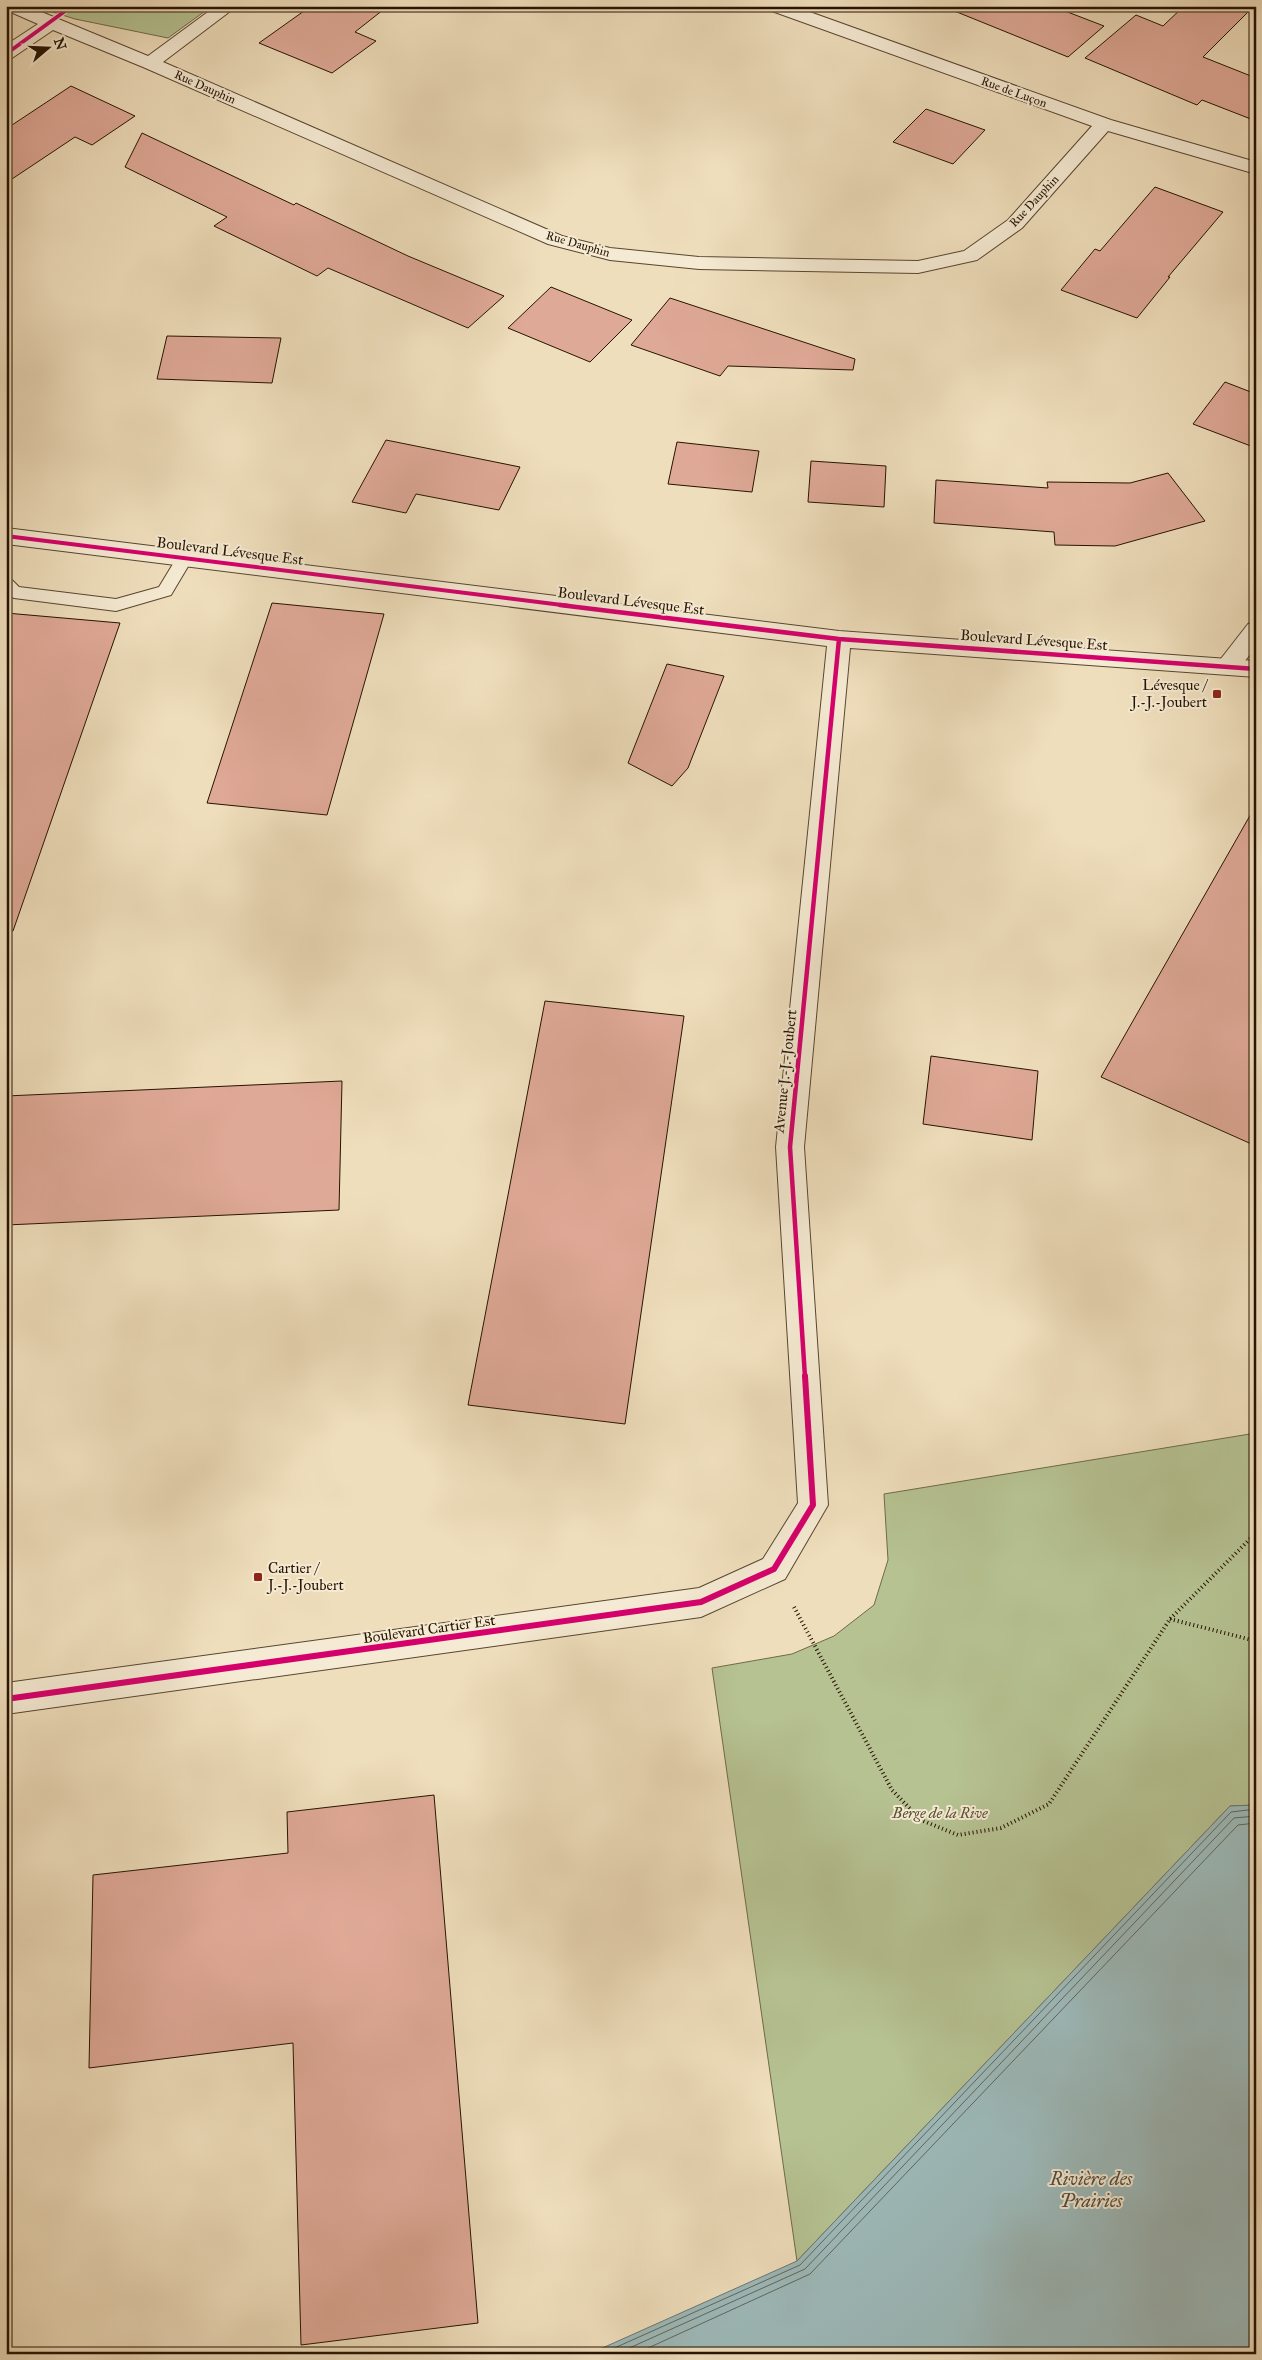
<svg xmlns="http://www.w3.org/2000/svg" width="1262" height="2360" viewBox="0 0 1262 2360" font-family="'IM FELL Great Primer',serif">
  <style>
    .green { fill: #b6c292; stroke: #6e6a49 }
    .water { fill: #9dbaba; stroke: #6d7770 }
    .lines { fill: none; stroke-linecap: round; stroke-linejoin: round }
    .shore { stroke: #62665d; stroke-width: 1 }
    .building { fill: #dfa997; stroke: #261300 }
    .service-casing { stroke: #58462f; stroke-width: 2 }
    .minor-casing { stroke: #58462f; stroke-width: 2 }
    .tertiary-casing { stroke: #58462f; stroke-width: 2 }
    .path { stroke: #261300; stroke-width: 4; stroke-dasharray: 1 3; stroke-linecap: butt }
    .service { fill: #f5ead3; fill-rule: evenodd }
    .minor { fill: #f5ead3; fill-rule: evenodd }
    .tertiary { fill: #f5ead3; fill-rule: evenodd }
    .cycleway-far2-casing { stroke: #f5ead3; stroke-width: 6 }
    .cycleway-far1-casing { stroke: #f5ead3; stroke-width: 8 }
    .cycleway-casing { stroke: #f5ead3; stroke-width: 9 }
    .cycleway-far2 { stroke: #d6006c; stroke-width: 4 }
    .cycleway-far1 { stroke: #d6006c; stroke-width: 4.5 }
    .cycleway { stroke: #d6006c; stroke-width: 6 }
    .poi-dot { fill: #8f2418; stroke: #f5ead3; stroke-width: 2 }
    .labels { text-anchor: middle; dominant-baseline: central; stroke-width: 4; stroke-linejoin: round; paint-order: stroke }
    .far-street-label { font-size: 12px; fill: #261300; stroke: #f5ead3 }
    .street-label { font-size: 15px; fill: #261300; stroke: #f5ead3 }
    .poi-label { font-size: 15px; fill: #261300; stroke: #f5ead3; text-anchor: end }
    .park-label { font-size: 15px; font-style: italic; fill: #585033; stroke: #f5ead3 }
    .near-water-label { font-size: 19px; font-style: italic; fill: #504d41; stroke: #f5ead3 }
  </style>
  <rect width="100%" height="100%" fill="#efdebc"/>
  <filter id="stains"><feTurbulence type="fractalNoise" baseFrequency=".004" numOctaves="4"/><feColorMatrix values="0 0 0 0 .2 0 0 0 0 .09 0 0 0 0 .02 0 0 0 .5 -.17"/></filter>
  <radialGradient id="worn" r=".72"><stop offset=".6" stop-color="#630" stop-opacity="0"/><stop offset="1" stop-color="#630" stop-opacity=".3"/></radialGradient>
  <path class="green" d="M34 6H212L168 38 75 19Z
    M1256 1433V1805L1230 1806 797 2261 712 1668 792 1654 834 1636 874 1605 888 1560 884 1494Z"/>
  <path class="water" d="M1256 1805V2354H589L797 2261 1230 1806Z"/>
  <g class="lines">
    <path class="shore" d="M601 2354 800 2265 1231 1812 1256 1809
      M616 2354 805 2269 1234 1818 1256 1816
      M635 2354 810 2274 1238 1825 1256 1823"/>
  </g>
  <path class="building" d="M311 6H388L355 32 376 41 332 73 259 43Z
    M947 6H1052L1104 26 1068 57 947 8Z
    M1184 6H1254L1203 57 1256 78V121L1202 100 1197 105 1085 58 1136 15 1163 26Z
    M71 86 135 116 92 145 75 137 6 183V129Z
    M926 109 985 130 953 164 893 142Z
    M142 133 294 205 296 203 408 256 504 296 468 328 328 268 317 276 214 226 227 217 125 167Z
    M1155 187 1223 212 1168 277H1170L1137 318 1061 290 1095 249 1100 251Z
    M551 287 632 320 590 362 508 328Z
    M670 298 855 359 853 370 728 366 720 376 631 345Z
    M167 336 281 338 272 383 157 379Z
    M1225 382 1256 394V448L1193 424Z
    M386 440 520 467 499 510 416 494 406 513 352 502Z
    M677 442 759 451 752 492 668 484Z
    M811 461 886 466 884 507 808 502Z
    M1168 473 1205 521 1115 546 1055 545 1054 532 934 523 936 480 1048 488 1047 482 1130 483Z
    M272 603 384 614 327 815 207 803Z
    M6 613 120 623 13 931 6 930Z
    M667 664 724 676 688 768 672 786 628 763Z
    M1256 805V1146L1101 1077Z
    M545 1001 684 1016 625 1424 468 1405Z
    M931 1056 1038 1071 1032 1140 923 1124Z
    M342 1081 339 1210 6 1225V1096Z
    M434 1795 478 2323 301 2345 293 2043 89 2068 93 1875 288 1853 287 1812Z"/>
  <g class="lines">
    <g class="service-casing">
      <path id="service" d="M185 552 191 554 193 558 171 595 116 611 14 598 6 594V578L12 580 19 587 116 599 159 587 179 554Z"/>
    </g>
    <g class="minor-casing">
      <path id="minor" d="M6 6H27L148 56 216 6H237L163 62 562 236 610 248 699 257 918 261 964 251 1008 220 1092 126 769 10 766 6H793L1111 120 1256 162V174L1108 131 1022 228 977 260 918 273 699 269 610 260 548 244 143 67 53 30 12 58 6 59V45L38 24 6 10Z
        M1256 622V647L1236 672 1228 674 1220 672 1216 666 1220 660 1248 624Z"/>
    </g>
    <g class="tertiary-casing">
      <path id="tertiary" d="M6 528 839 631 1256 661V677L850 648 804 1147 828 1505 785 1579 701 1617 6 1714V1683L699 1588 763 1559 798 1503 776 1147 827 646 6 544Z"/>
    </g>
    <path class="path" d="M794 1607 892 1790 921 1820 958 1835 1001 1828 1049 1804 1170 1619 1256 1533
      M1170 1619 1256 1641"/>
    <use href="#service" class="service"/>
    <use href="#minor" class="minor"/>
    <use href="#tertiary" class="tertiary"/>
    <g class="cycleway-far2-casing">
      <path id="cycleway-far2" d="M6 54 72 6
        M6 536 570 606"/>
    </g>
    <g class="cycleway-far1-casing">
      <path id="cycleway-far1" d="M560 605 839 639 1256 669
        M805 1377 790 1147 839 639"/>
    </g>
    <g class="cycleway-casing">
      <path id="cycleway" d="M6 1699 701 1602 774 1569 813 1505 805 1376"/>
    </g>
    <use href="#cycleway-far2" class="cycleway-far2"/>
    <use href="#cycleway-far1" class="cycleway-far1"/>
    <use href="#cycleway" class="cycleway"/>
  </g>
  <g class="poi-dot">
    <rect x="1212" y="689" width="10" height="10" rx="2.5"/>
    <rect x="253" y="1572" width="10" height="10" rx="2.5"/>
  </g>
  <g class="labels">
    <g class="far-street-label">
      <text transform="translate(205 87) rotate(24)">Rue Dauphin</text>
      <text transform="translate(1014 92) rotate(20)">Rue de Luçon</text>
      <text transform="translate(1034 201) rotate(-47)">Rue Dauphin</text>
      <text transform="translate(578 244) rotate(16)">Rue Dauphin</text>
    </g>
    <g class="street-label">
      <text transform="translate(230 551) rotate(7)">Boulevard Lévesque Est</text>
      <text transform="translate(631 601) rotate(7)">Boulevard Lévesque Est</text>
      <text transform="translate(1034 640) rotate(4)">Boulevard Lévesque Est</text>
      <text transform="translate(785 1071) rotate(-84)">Avenue J.-J.-Joubert</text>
      <text transform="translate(429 1629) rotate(-8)">Boulevard Cartier Est</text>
    </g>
    <g class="poi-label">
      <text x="1207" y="685">Lévesque /<tspan x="1207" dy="17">J.-J.-Joubert</tspan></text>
      <text x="268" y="1568" text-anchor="start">Cartier /<tspan x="268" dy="17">J.-J.-Joubert</tspan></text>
    </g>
    <g class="park-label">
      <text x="940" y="1813">Berge de la Rive</text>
    </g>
    <g class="near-water-label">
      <text x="1091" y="2178">Rivière des<tspan x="1091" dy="22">Prairies</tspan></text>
    </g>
  </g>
  <rect width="1262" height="2360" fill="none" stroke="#efdebc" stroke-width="25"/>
  <rect x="8" y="8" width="1247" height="2345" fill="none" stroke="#261300" stroke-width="2.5"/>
  <rect x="12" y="12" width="1237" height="2335" fill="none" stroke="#261300"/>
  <g transform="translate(48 48) rotate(71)" stroke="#f5ead3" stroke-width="4" paint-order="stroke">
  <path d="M0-4L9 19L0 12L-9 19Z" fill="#261300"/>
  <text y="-8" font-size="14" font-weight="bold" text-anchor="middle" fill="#261300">N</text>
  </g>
  <rect width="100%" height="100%" filter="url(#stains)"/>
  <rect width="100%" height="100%" fill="url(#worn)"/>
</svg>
